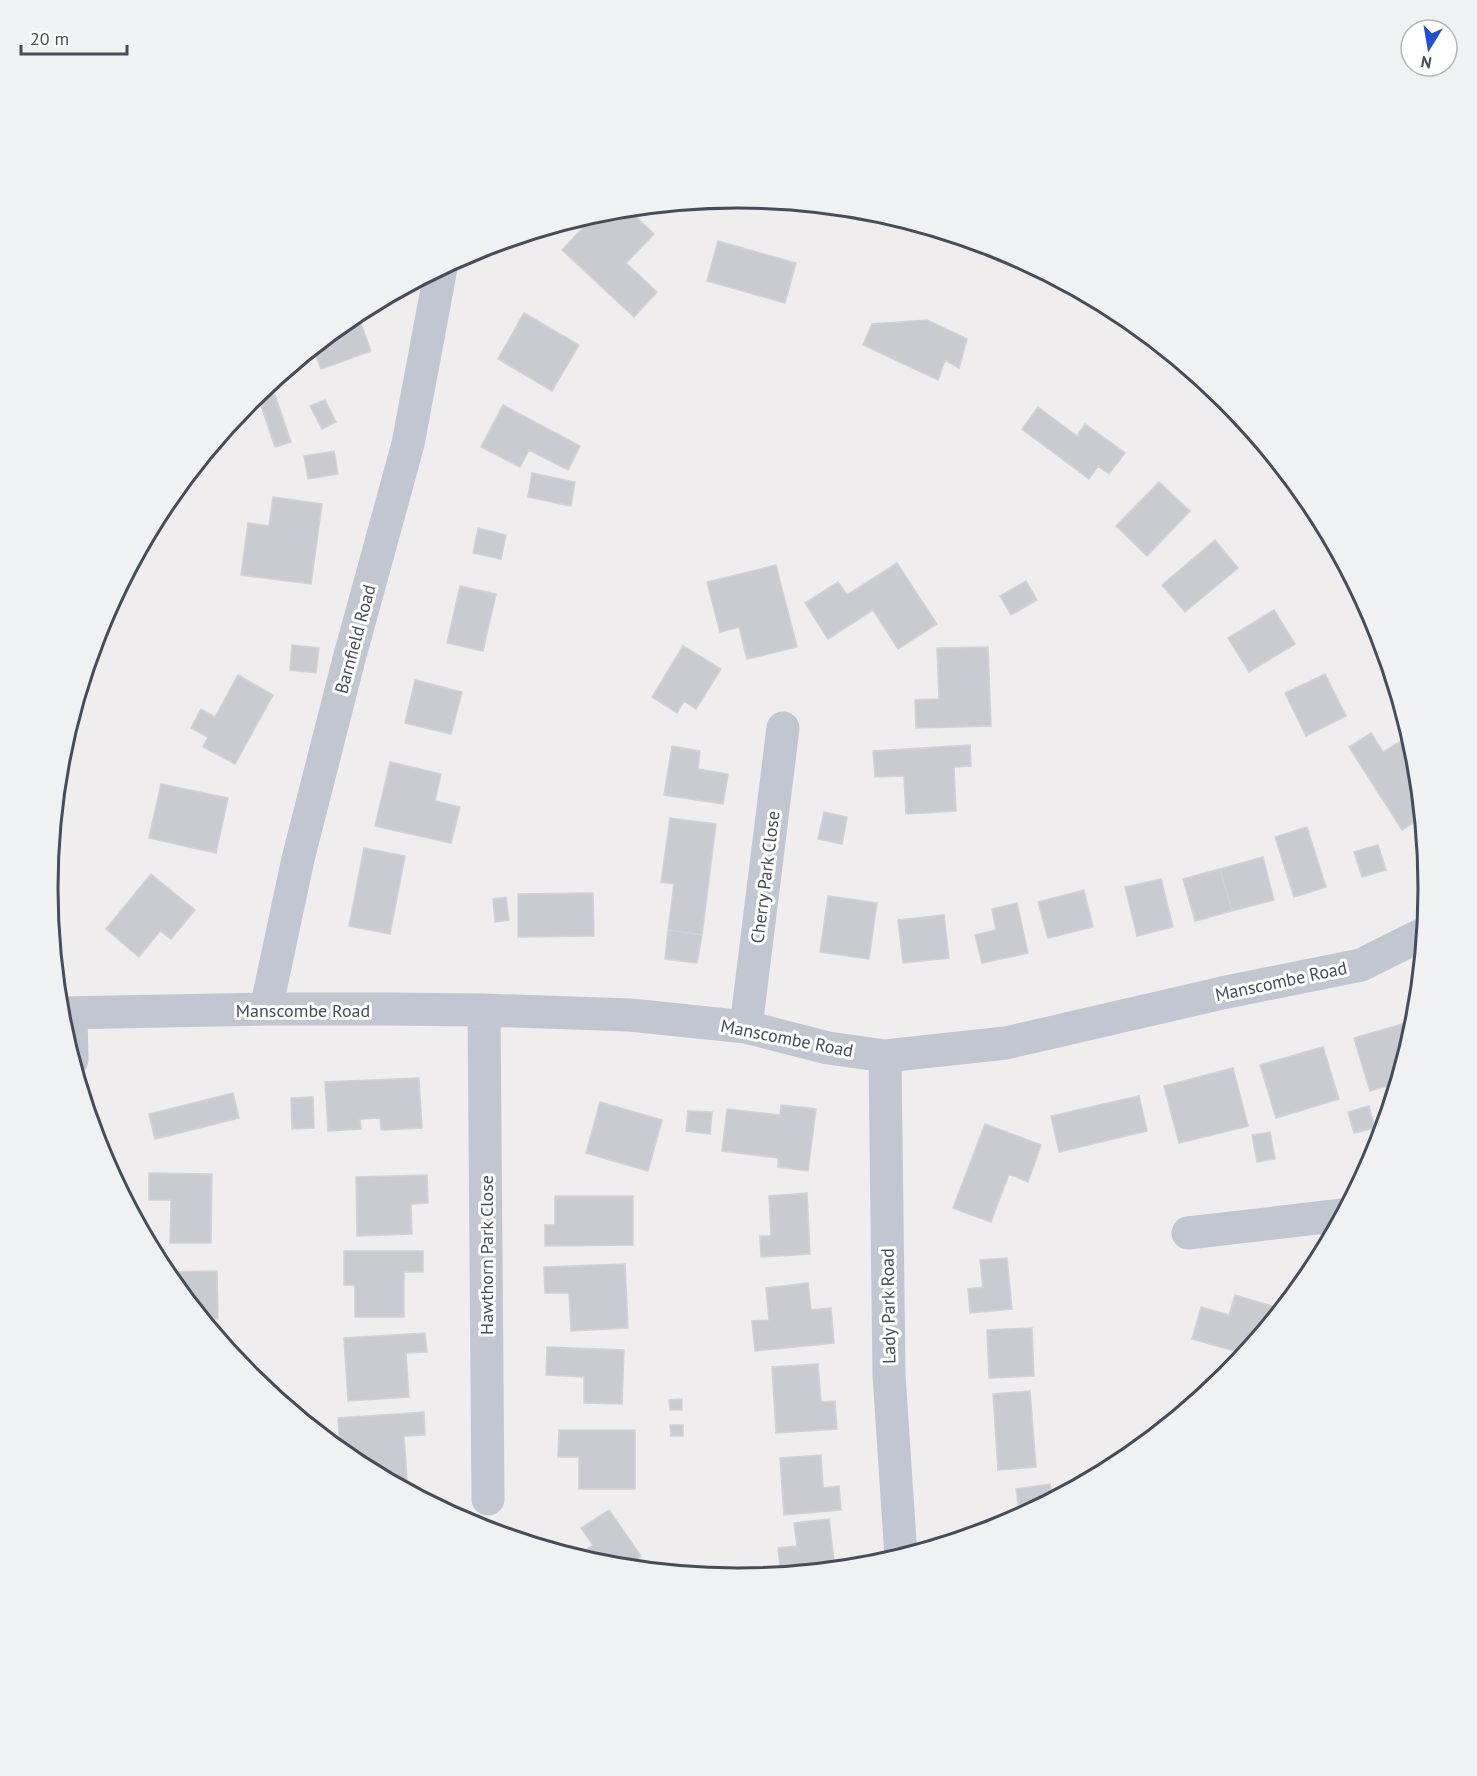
<svg xmlns="http://www.w3.org/2000/svg" width="1477" height="1776" viewBox="0 0 1477 1776" font-family="'PT Sans',sans-serif">
  <style>
    .building { fill: #cacbd1; stroke: #d1d2d8; stroke-width: 1.5 }
    .lines { fill: none; stroke-linecap: round; stroke-linejoin: round }
    .street { stroke: #c1c6d1; stroke-width: 33 }
    .labels { text-anchor: middle; dominant-baseline: central; stroke-width: 6; stroke-linejoin: round; paint-order: stroke }
    .street-label { font-size: 18px; fill: #464c59; stroke: #fff }
    .rim { fill: none; stroke: #464c59; stroke-width: 3 }
  </style>
  <rect width="100%" height="100%" fill="#efeded"/>
  <path class="building" d="M627 208 654 234 626 263 657 292 634 317 562 250 597 213Z
    M718 241 796 263 785 303 707 281Z
    M357 313 371 351 321 369 313 348Z
    M524 313 579 345 552 391 498 359Z
    M927 320 967 339 959 368 945 360 938 380 863 345 872 324Z
    M275 395 291 442 275 447 259 400Z
    M325 400 336 422 322 429 310 406Z
    M503 405 580 446 568 470 529 450 520 467 481 447Z
    M1038 407 1077 436 1085 424 1125 453 1109 474 1098 466 1089 479 1022 429Z
    M334 451 338 474 308 479 304 456Z
    M532 473 575 482 571 506 528 497Z
    M1159 482 1190 511 1147 556 1116 526Z
    M273 497 322 504 311 584 241 575 248 523 269 526Z
    M478 528 506 535 501 559 473 553Z
    M1215 540 1238 568 1185 612 1162 585Z
    M897 563 937 624 898 649 873 610 828 639 805 603 838 582 847 595Z
    M776 565 797 647 747 659 739 627 720 632 707 582Z
    M1026 581 1037 600 1011 615 1000 596Z
    M460 586 496 594 483 651 447 643Z
    M1274 610 1295 644 1249 672 1228 638Z
    M292 645 319 648 316 673 290 670Z
    M683 646 721 669 696 709 684 701 677 713 652 697Z
    M988 647 991 726 916 728 915 700 939 699 937 648Z
    M1325 674 1346 716 1306 736 1285 693Z
    M238 675 273 695 235 764 203 747 208 737 191 728 201 709 215 717Z
    M415 680 462 692 451 734 405 723Z
    M1371 733 1383 752 1406 738 1415 752 1422 817 1402 830 1349 747Z
    M970 745 971 766 954 767 956 811 906 814 904 776 875 777 873 751Z
    M672 746 700 751 698 769 728 774 723 804 664 795Z
    M390 762 441 774 435 801 460 807 451 843 375 826Z
    M161 784 228 798 216 853 149 838Z
    M824 812 847 817 842 844 818 839Z
    M670 818 716 824 702 935 668 930 674 884 661 882Z
    M1307 827 1326 887 1294 897 1275 837Z
    M1378 845 1386 870 1362 877 1354 852Z
    M364 848 405 856 390 934 349 926Z
    M1263 857 1274 900 1232 911 1220 869Z
    M1220 869 1232 911 1195 921 1183 879Z
    M151 874 195 910 171 939 160 931 139 957 106 929Z
    M1161 879 1173 927 1137 936 1125 887Z
    M1084 890 1093 927 1048 938 1038 902Z
    M593 893 594 936 518 937V894Z
    M828 896 877 903 869 959 820 952Z
    M506 897 509 920 495 922 493 899Z
    M1017 903 1028 953 982 963 975 935 996 930 992 909Z
    M944 915 949 958 903 963 898 920Z
    M668 930 702 935 697 963 665 959Z
    M1416 1020 1397 1083 1370 1091 1354 1038Z
    M1323 1047 1339 1099 1276 1118 1260 1065Z
    M1233 1068 1248 1126 1179 1143 1164 1086Z
    M419 1078 422 1128 381 1130 380 1118 360 1119 361 1129 328 1131 325 1082Z
    M233 1093 239 1118 155 1139 149 1114Z
    M1139 1096 1147 1131 1059 1152 1051 1116Z
    M313 1097 314 1128 292 1129 291 1098Z
    M600 1102 662 1120 648 1171 586 1153Z
    M781 1105 816 1109 808 1171 778 1167V1158L722 1151 727 1109 780 1115Z
    M1369 1106 1375 1128 1354 1133 1348 1112Z
    M688 1111 712 1112 710 1134 686 1131Z
    M985 1124 1041 1145 1028 1182 1009 1174 991 1222 953 1208Z
    M1270 1132 1275 1159 1257 1162 1252 1135Z
    M149 1173 212 1174 211 1243H170L171 1200H149Z
    M427 1175 428 1203 411 1204 412 1234 357 1236 356 1177Z
    M807 1193 810 1254 761 1257 760 1236H771L769 1196Z
    M555 1196H633V1245L545 1246V1225H555Z
    M344 1251H423V1272H404V1317H355V1285H344Z
    M1007 1258 1012 1309 970 1313 968 1289 983 1287 980 1260Z
    M625 1264 628 1328 571 1331 569 1293H545L544 1267Z
    M217 1271 218 1319H204L164 1272Z
    M808 1283 811 1310 831 1308 834 1343 755 1351 752 1321 769 1320 766 1288Z
    M1235 1295 1282 1309 1245 1354 1192 1339 1201 1307 1229 1315Z
    M1032 1328 1034 1376 989 1378 987 1330Z
    M425 1333 427 1352 406 1353 409 1397 348 1401 344 1338Z
    M547 1347 624 1350 622 1404 584 1403V1377L546 1375Z
    M818 1364 821 1402 835 1401 837 1429 776 1433 772 1367Z
    M1030 1391 1036 1467 998 1470 993 1394Z
    M682 1399V1410H670L669 1400Z
    M424 1412 425 1435 404 1436 407 1480 390 1481 354 1462 353 1446 340 1447 338 1418Z
    M670 1425H683V1436H671Z
    M559 1430H635V1489H579V1457H558Z
    M821 1455 823 1488 839 1486 841 1510 784 1515 780 1458Z
    M1050 1484 1052 1495 1064 1493 1020 1517 1016 1489Z
    M609 1510 641 1556 625 1567 603 1565 576 1557 593 1545 581 1528Z
    M829 1519 835 1569 781 1574 778 1548 797 1546 794 1523Z
    M1008 1523 1002 1526 986 1531 985 1527Z"/>
  <g class="lines">
    <path class="street" d="M266 1009 298 859 349 659 408 444 441 268
      M484 1010 488 1499
      M60 1013 266 1009H385L484 1010 630 1015 746 1027 828 1048 885 1056 1006 1043 1222 993 1361 965 1425 933
      M71 1014 72 1060
      M746 1027 783 728
      M885 1056 889 1375 901 1557
      M1188 1233 1343 1215"/>
  </g>
  <g class="labels">
    <g class="street-label">
      <text transform="translate(355 639) rotate(-75)">Barnfield Road</text>
      <text transform="translate(765 877) rotate(-83)">Cherry Park Close</text>
      <text transform="translate(1281 981) rotate(-12)">Manscombe Road</text>
      <text x="303" y="1010">Manscombe Road</text>
      <text transform="translate(787 1038) rotate(11)">Manscombe Road</text>
      <text transform="translate(486 1255) rotate(-90)">Hawthorn Park Close</text>
      <text transform="translate(888 1306) rotate(-91)">Lady Park Road</text>
    </g>
  </g>
  <path d="M0 0H1477V1776H0ZM58 888a680 680 0 1 1 1360 0a680 680 0 1 1-1360 0Z" fill="#f0f1f2" fill-rule="evenodd"/>
  <path class="rim" d="M58 888a680 680 0 1 1 1360 0a680 680 0 1 1-1360 0Z"/>
  <g transform="translate(1429 48) rotate(191)"><circle r="28" fill="#ffffff" stroke="#b5b7bd" stroke-width="1.5"/>
  <path d="M0-4.5L10 22L0 15L-10 22Z" fill="#2350d2"/>
  <text y="-9" font-size="16" font-weight="bold" text-anchor="middle" fill="#464c59">N</text>
  </g>
  <path d="M21 45v9h106v-9" fill="none" stroke="#464c59" stroke-width="3"/>
  <text x="30" y="45" font-size="18" fill="#464c59" stroke="#ffffff" stroke-width="4.5" paint-order="stroke">20 m</text>
</svg>
